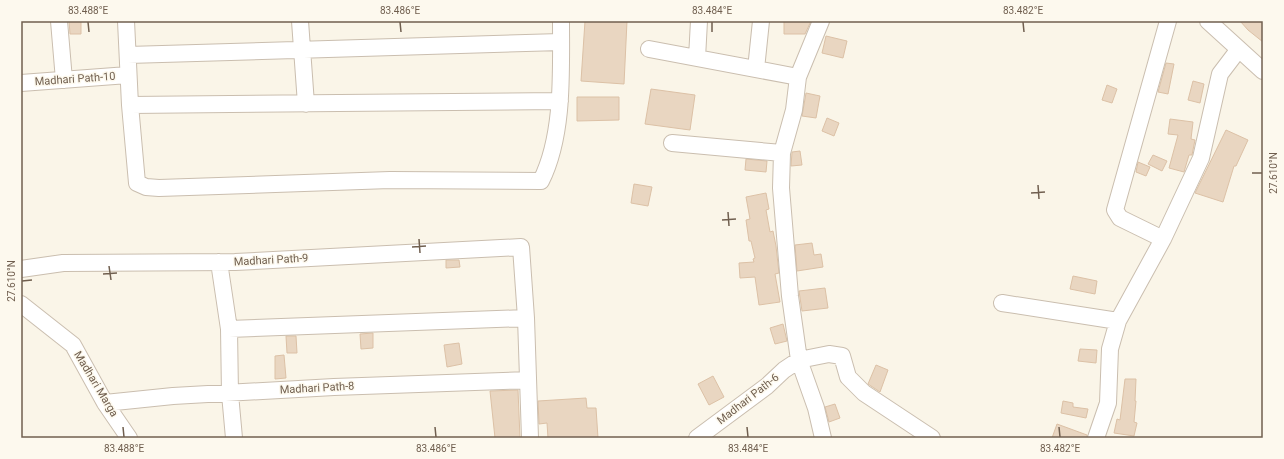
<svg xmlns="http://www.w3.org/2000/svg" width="1284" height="459" viewBox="0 0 1284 459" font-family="Roboto,sans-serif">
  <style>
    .building { fill: #e9d6c1; stroke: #dcc1a6 }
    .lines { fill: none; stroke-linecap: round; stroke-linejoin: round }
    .minor-casing { stroke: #cabeaf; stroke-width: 18 }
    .minor { stroke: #fff; stroke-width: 16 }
    .ticks { fill: none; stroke: #705f4f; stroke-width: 1.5 }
    .labels { text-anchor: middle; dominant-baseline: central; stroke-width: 3; stroke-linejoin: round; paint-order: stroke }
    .street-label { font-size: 11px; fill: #705f4f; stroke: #fdf9ee }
    .neatline { fill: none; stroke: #705f4f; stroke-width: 1.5 }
    .ticks-label { font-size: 10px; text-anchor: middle; fill: #705f4f }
  </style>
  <rect width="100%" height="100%" fill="#faf5e8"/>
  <path class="building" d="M69 21H81V34H70Z
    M585 21H627L624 84 581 81Z
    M784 21H811L805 34H784Z
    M1240 21H1263V42L1248 30Z
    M826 36 847 41 843 58 822 53Z
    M1166 63 1174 64 1168 94 1158 92Z
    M1193 81 1204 84 1200 103 1188 100Z
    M1107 85 1117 89 1112 103 1102 100Z
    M651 89 695 95 690 130 645 124Z
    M806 93 820 96 816 118 802 116Z
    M577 97H619V120L577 121Z
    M827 118 839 123 834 136 822 131Z
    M1170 119 1193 122 1191 139 1195 140 1192 155H1189L1184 172 1169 168 1178 135 1168 134Z
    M1226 130 1248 140 1236 166H1234L1223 202 1195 193Z
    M800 151 802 165 791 166 792 152Z
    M1153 155 1167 161 1162 171 1148 164Z
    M746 159 767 161 766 172 745 170Z
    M1138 162 1150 167 1146 176 1136 172Z
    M634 184 652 187 648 206 631 203Z
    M766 193 769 209 766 210 770 232 773 231 776 246 779 273 775 274 780 302 759 305 755 277 740 278 739 263 754 262 753 259 755 258 751 241H749L746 220 750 219 746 197Z
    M812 243 814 255 821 254 823 267 797 271 795 245Z
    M446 260H459L460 267 446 268Z
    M1073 276 1097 281 1095 294 1070 289Z
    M825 288 828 308 802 311 799 291Z
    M783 324 787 341 775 344 770 328Z
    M373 333V348L361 349 360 334Z
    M286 336H296L297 353H287Z
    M459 343 462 364 447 367 444 345Z
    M1080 349 1097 350 1096 363 1078 361Z
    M284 355 286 378 275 379V356Z
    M876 365 888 370 880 392 868 384Z
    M713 376 724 397 709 405 698 384Z
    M1125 379H1136L1135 401H1136L1134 422 1137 423 1134 436 1114 433 1117 419 1120 420Z
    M518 390 520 438H495L490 391Z
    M586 398 587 408H596L598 438H548L547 423 539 424 538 401Z
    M1063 401 1073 403V407L1088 409 1086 418 1061 413Z
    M835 404 840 418 829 422 825 407Z
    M1057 424 1087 435V438H1052Z"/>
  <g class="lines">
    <g class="minor-casing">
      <path id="minor" d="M59 21 64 80
        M126 21 130 105 137 183 146 187 159 188 390 180 541 181C564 135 561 72 561 21
        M300 21 306 104
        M821 21 798 77 794 110 782 153 781 188 790 296 799 360 816 408 823 438
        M1208 21 1263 71
        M649 49 798 77
        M128 55 561 42
        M697 58 699 21
        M756 69 761 21
        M21 83 128 75
        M130 105 560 101
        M672 143 782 153
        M1163 239 1120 218 1115 210 1168 21
        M219 262 229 329 230 394 234 438
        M21 269 63 263 235 262 521 247 526 318 530 438
        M1002 303 1118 321
        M21 304 73 345 105 403 129 438
        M229 329 526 318
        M105 403 173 396 334 387 528 380
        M697 438 767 386 784 370 799 360 829 354 842 356 848 377 864 393 932 438
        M1096 438 1108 403 1110 349 1118 321 1163 239 1201 158 1220 74 1239 49"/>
    </g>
    <use href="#minor" class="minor"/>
  </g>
  <path class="ticks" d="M88 22 89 32M400 22 401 32M712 22V32M1023 22 1024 32M1252 173H1262M1038 185 1039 199M1031 193 1045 192M728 212 729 226M722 220 736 219M419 239 420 253M412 247 426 246M109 266 111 280M103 274 117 273M22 281 32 280M123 427 124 437M435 427 436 437M747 427 748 437M1059 427 1060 437"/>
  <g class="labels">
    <g class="street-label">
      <text transform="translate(75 79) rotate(-4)">Madhari Path-10</text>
      <text transform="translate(271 260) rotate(-3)">Madhari Path-9</text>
      <text transform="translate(96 384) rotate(59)">Madhari Marga</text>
      <text transform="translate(317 388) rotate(-3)">Madhari Path-8</text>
      <text transform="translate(748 399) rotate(-38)">Madhari Path-6</text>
    </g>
  </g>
  <rect width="1284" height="459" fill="none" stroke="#fdf9ee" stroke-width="44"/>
  <rect x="22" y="22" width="1240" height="415" class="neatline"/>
  <g class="ticks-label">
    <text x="88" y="14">83.488°E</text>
    <text x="400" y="14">83.486°E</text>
    <text x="712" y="14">83.484°E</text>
    <text x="1023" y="14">83.482°E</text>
    <text transform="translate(1273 173) rotate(-90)" y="4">27.610°N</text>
    <text transform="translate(11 281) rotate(-90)" y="4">27.610°N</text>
    <text x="124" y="452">83.488°E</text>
    <text x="436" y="452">83.486°E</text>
    <text x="748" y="452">83.484°E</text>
    <text x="1060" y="452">83.482°E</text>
  </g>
</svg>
